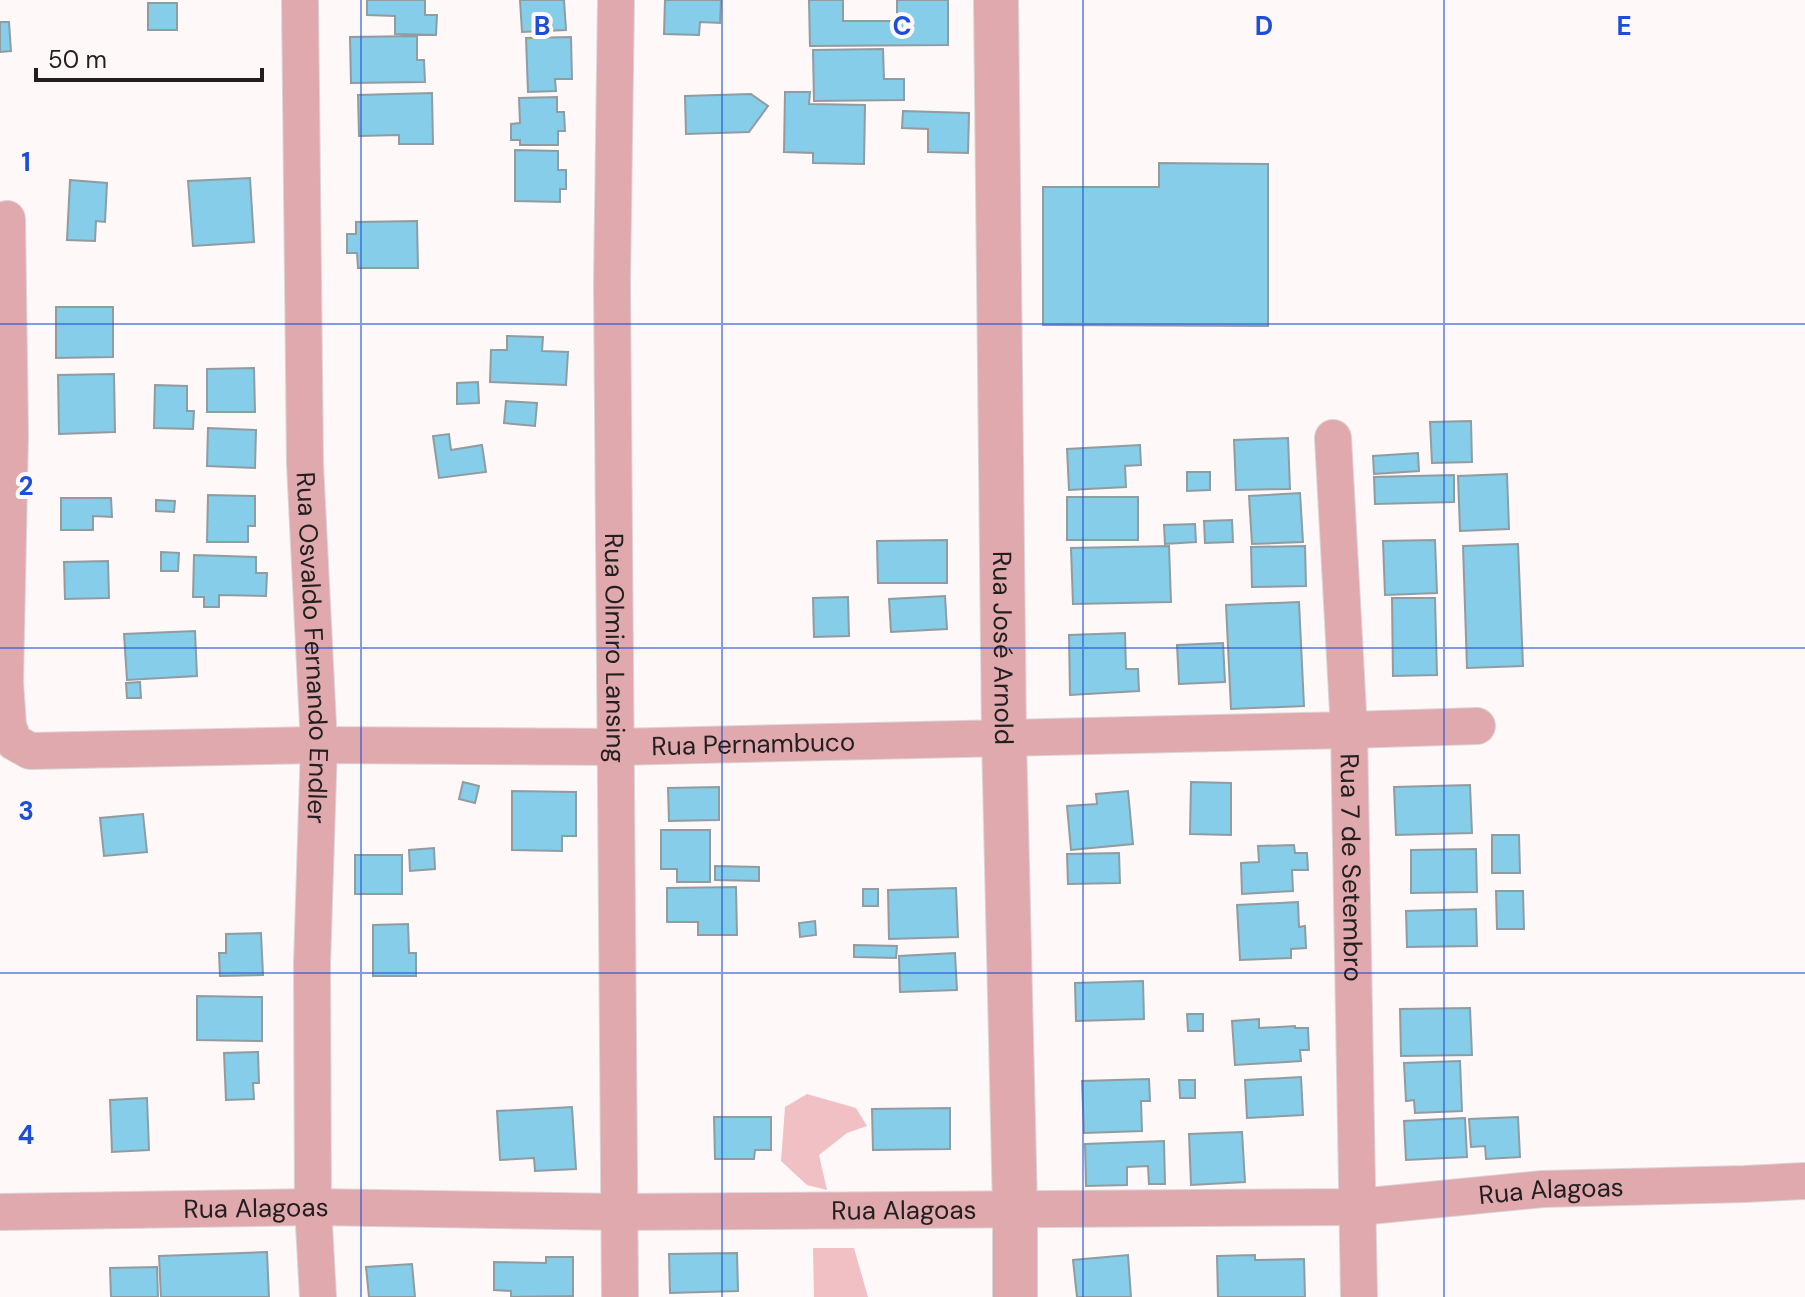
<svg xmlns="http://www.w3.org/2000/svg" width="1805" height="1297" viewBox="0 0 1805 1297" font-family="'DM Sans',sans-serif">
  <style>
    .green { fill: #f0c0c4 }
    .building { fill: #85cde9; stroke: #919ca1; stroke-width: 2 }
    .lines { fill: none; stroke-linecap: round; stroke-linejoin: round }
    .minor-casing { stroke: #dbd5d5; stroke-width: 38 }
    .tertiary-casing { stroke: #dbd5d5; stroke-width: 46 }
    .minor { stroke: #dfa9ae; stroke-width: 36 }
    .tertiary { stroke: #dfa9ae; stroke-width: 44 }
    .grid { fill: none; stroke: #1d4ed8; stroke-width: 2; stroke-opacity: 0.55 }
    .labels { text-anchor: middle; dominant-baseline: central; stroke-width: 8; stroke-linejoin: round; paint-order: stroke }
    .street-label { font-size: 26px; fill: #231e1f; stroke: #fef8f8 }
    .grid-label { font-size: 26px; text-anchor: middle; font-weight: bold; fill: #1d4ed8; stroke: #fef8f8; stroke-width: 8; stroke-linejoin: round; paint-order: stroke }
  </style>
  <rect width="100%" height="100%" fill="#fef8f8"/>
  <path class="green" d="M807 1094 856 1108 867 1126 847 1133 819 1155 827 1190 807 1185 781 1161 785 1107Z
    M813 1248H854L868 1297H814Z"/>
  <path class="building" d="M367 0H425V15H437L436 35 395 34V16L367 15Z
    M520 0H564L566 30 522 32Z
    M665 0H721L720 23 700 22 699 35 664 34Z
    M809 0H843V21H897V0H948V45L810 46Z
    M148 3H177V30H148Z
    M0 22H9L11 51 0 52Z
    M417 36V60H424L425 82 351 83 350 37Z
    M571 37 572 79H555L556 91 528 92 526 38Z
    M883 49 884 79H904V100L814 101 813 50Z
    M785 92H810L809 104 865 105 864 164 813 163V153L784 152Z
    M432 93 433 144H399V135L359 136 358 95Z
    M751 94 768 106 749 132 686 134 685 96Z
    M557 97V112H564L565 131H558V145H520V140H511V124L520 123 519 98Z
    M903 111 969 113 968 153 928 152V129L902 128Z
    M515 150 558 151V170H566V189H560V202L515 201Z
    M1159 163 1268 164V326L1043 325V187H1159Z
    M250 178 254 242 193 246 188 181Z
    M70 180 107 183 105 222 96 221 95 241 67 240Z
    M417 221 418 268H358L357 253H347V234H356V222Z
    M56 307H113V357L56 358Z
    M507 336 543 337 542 351 568 352 566 385 490 382 491 350H507Z
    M254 368 255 412H207V369Z
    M114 374 115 432 59 434 58 375Z
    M478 382 479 403 457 404V383Z
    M155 385 187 386V411H194L193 429 154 428Z
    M506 401 537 403 535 426 504 423Z
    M1471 421 1472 462 1432 463 1430 422Z
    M208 428 256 430 255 468 207 466Z
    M449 434 451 450 482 445 486 472 439 478 433 436Z
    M1288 438 1290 489 1236 490 1234 440Z
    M1140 445 1141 465 1125 466 1126 487 1069 490 1067 449Z
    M1418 453 1419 471 1374 474 1373 456Z
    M1187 472H1210V490L1187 491Z
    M1507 474 1509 529 1460 531 1458 476Z
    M1454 475V502L1375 504 1374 477Z
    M1300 493 1303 542 1252 544 1249 496Z
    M208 495 255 496V526H248V542H207Z
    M1067 497H1138V540H1067Z
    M61 498H111L112 517 93 516V530H61Z
    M156 500 175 501 174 512 156 511Z
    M1232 520 1233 542 1205 543 1204 521Z
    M1195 524 1196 542 1165 544 1164 525Z
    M947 540V583H878L877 541Z
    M1435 540 1437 593 1385 595 1383 541Z
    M1518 544 1523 666 1467 668 1463 546Z
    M1169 546 1171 602 1073 604 1071 548Z
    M1305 546 1306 586 1252 587 1251 547Z
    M161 552 179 553 178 571H161Z
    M194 555 256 557V573H267L266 596 219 595V607H204V597H193Z
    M108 561 109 598 65 599 64 562Z
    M945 596 947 629 891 632 889 599Z
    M848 597 849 636 814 637 813 598Z
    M1392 598H1435L1437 675 1393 676Z
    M1299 602 1304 706 1231 709 1226 605Z
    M195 631 197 676 127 680 124 634Z
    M1125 633 1126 669H1138L1139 691 1070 695 1069 635Z
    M1223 643 1225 682 1179 684 1177 645Z
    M140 682 141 698H127L126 683Z
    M463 782 479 786 475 803 459 799Z
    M1191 782 1231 783V835L1190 834Z
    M1470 785 1472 833 1396 835 1394 787Z
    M719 787V820L669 821 668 788Z
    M512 791 576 792V836H562V851L512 850Z
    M1128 791 1133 844 1071 850 1067 806 1097 804 1096 794Z
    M143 814 147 852 104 856 100 818Z
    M661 830H710V882H677V869H661Z
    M1492 835H1519L1520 873H1492Z
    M1294 845 1295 853H1307L1308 870H1292L1293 891 1242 894 1241 863 1259 862 1258 846Z
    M434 848 435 869 410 871 409 850Z
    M1476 849 1477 892 1411 893V850Z
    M1119 853 1120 883 1068 884 1067 854Z
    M355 855H402V894H355Z
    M715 866 759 867V881L715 880Z
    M736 887 737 935H698V922H667V888Z
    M956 888 958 937 889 939 888 890Z
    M863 889H878V906H863Z
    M1496 891H1523L1524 929H1497Z
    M1298 902 1299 927 1305 926 1306 948 1291 949V958L1240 960 1237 905Z
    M1476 909 1477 946 1407 947 1406 911Z
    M815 921 816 935 800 937 799 923Z
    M408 924 409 953H416V976H373V925Z
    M261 933 263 975 220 976 219 953H226V934Z
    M854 945 897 946 896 958 854 957Z
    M955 953 957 990 900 992 899 956Z
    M1143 981 1144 1019 1076 1021 1075 983Z
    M197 996 262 997V1041L197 1040Z
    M1470 1008 1472 1055 1401 1056 1400 1009Z
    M1187 1014H1203V1031H1188Z
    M1259 1019V1028L1295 1026V1028H1308L1309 1050H1300L1301 1061 1235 1065 1232 1021Z
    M258 1052 259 1083H253L254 1099 226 1100 224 1053Z
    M1460 1061 1462 1111 1415 1113 1414 1100 1406 1101 1404 1063Z
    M1301 1077 1303 1115 1247 1118 1245 1080Z
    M1149 1079 1150 1101H1141L1142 1131 1084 1133 1082 1081Z
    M1179 1080H1195V1098H1180Z
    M147 1098 149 1150 112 1152 110 1100Z
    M572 1107 576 1169 535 1171 534 1158 500 1160 497 1111Z
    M950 1108V1149L873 1150 872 1109Z
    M714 1117H771V1150H755L754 1159H715Z
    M1518 1117 1520 1157 1486 1159 1485 1146 1471 1147 1469 1119Z
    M1465 1118 1467 1157 1406 1160 1404 1121Z
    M1242 1132 1245 1182 1191 1185 1189 1134Z
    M1164 1141 1165 1184H1149L1148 1166 1127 1167V1185L1086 1186 1085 1144Z
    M267 1252 269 1297H161L159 1256Z
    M737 1253 738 1291 670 1293 669 1254Z
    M1128 1255 1131 1297H1077L1073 1260Z
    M1255 1255V1260L1304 1259 1305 1297H1218L1217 1256Z
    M546 1257H573V1296L511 1297V1291L494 1290V1262L546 1263Z
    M412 1264 415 1297H369L366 1267Z
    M157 1267 158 1297H111L110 1268Z"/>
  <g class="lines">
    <g class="minor-casing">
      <g id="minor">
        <path id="s1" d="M300 0 305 464 319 745 312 964 313 1207 318 1297"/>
        <path id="s2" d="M616 0 612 283 620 1297"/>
        <path id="s3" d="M7 219 10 434 5 682 8 726 14 742 30 751 319 745 616 747 1349 730 1477 726"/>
        <path id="s4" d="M1333 438 1349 730 1359 1297"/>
        <path id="s5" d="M0 1212 313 1207 620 1212 1359 1207 1543 1189 1745 1184 1805 1181"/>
      </g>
    </g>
    <g class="tertiary-casing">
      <g id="tertiary">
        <path id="s6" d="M996 0 1004 737 1015 1209V1297"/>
      </g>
    </g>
    <use href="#minor" class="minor"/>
    <use href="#tertiary" class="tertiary"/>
  </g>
  <path class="grid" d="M361 0V1297M722 0V1297M1083 0V1297M1444 0V1297M0 324H1805M0 648H1805M0 973H1805"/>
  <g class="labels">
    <g class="street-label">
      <text stroke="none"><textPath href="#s2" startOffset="648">Rua Olmiro Lansing</textPath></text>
      <text stroke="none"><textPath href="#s1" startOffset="648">Rua Osvaldo Fernando Endler</textPath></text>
      <text stroke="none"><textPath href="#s6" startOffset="648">Rua José Arnold</textPath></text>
      <text stroke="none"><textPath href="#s3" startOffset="1266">Rua Pernambuco</textPath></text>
      <text stroke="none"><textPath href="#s4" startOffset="430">Rua 7 de Setembro</textPath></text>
      <text stroke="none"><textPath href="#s5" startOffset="1552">Rua Alagoas</textPath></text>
      <text stroke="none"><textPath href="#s5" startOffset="256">Rua Alagoas</textPath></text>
      <text stroke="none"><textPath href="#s5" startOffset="904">Rua Alagoas</textPath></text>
    </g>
  </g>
  <g class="grid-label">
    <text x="542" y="35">B</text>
    <text x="902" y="35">C</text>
    <text x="1264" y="35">D</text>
    <text x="1624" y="35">E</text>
    <text x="26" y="171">1</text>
    <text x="26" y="495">2</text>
    <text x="26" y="820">3</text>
    <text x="26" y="1144">4</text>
  </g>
  <path d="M36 68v12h226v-12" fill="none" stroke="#231e1f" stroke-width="4"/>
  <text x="48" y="68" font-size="24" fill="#231e1f" stroke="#fef8f8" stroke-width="6" paint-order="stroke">50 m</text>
</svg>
